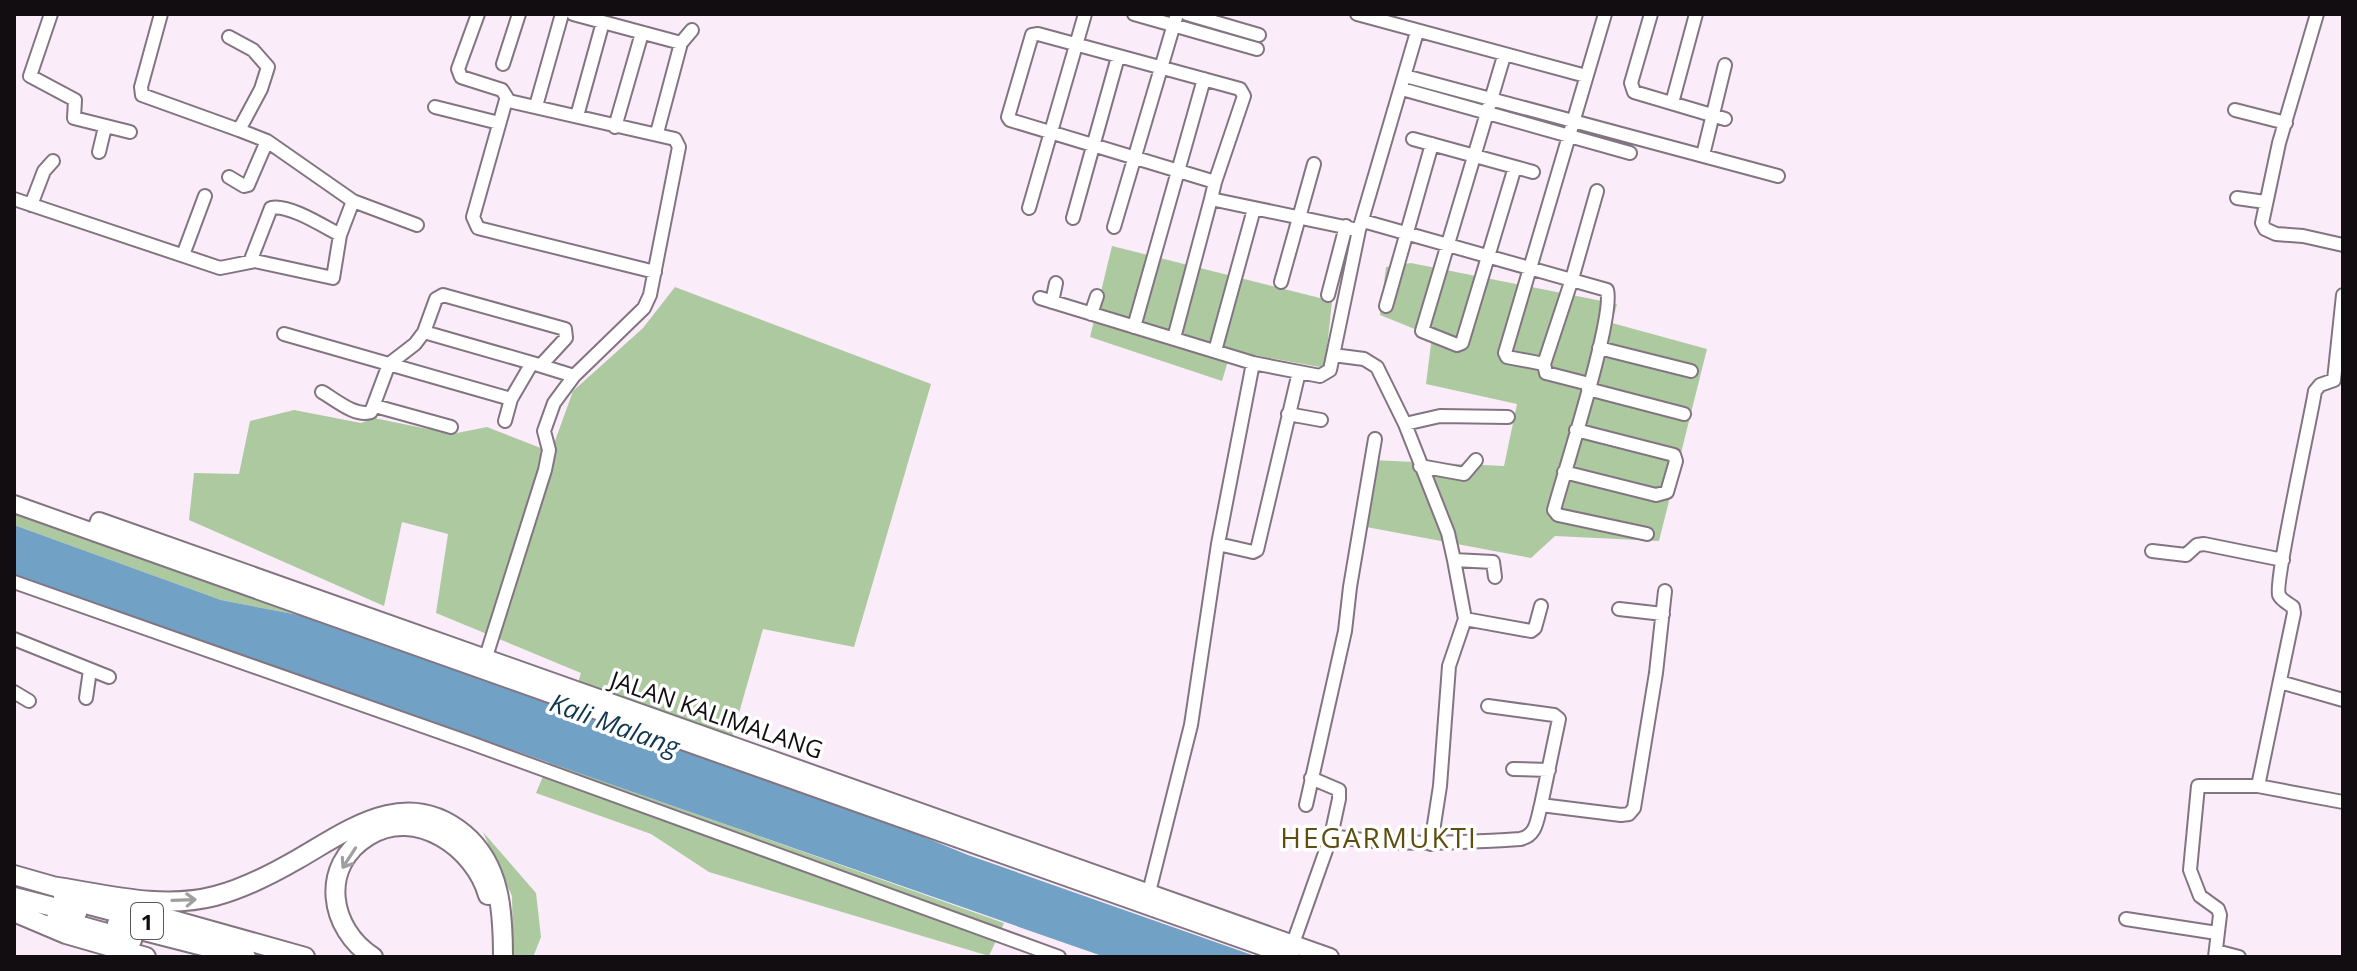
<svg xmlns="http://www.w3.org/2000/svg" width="2357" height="971" viewBox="0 0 2357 971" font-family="'Open Sans',sans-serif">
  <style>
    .green { fill: #acc9a0 }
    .water { fill: #71a1c4 }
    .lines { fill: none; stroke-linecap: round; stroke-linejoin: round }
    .minor-casing { stroke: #827581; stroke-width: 16 }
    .major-casing { stroke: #827581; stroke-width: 20 }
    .highway-casing { stroke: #827581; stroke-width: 22 }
    .minor { stroke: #fff; stroke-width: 12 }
    .major { stroke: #fff; stroke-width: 16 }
    .highway { stroke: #fff; stroke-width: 18 }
    .oneway { stroke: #a09ea0 }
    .labels { text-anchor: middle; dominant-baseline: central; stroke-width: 7; stroke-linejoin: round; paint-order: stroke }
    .shield { fill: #fff; stroke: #585658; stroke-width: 2 }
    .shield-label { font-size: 22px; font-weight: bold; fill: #110d11 }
    .street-label { font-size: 24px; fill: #110d11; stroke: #fff }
    .water-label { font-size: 26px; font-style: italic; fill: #113750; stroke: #fff }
    .quarter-label { font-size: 28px; letter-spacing: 2px; fill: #5e4e10; stroke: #fff }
  </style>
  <rect width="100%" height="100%" fill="#fbecfa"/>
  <path class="green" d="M1112 246 1332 301 1325 368 1231 351 1222 381 1090 337Z
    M1411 263 1617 304 1612 323 1707 349 1659 541 1555 536 1531 558 1361 526 1371 460 1504 466 1517 404 1426 384 1432 336 1380 315 1386 267Z
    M675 287 931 384 854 647 763 629 727 755 572 702 581 673 436 613 448 534 402 522 384 606 189 520 194 473 239 474 250 421 294 410 361 423 374 418 452 434 487 427 551 452 573 391 643 328Z
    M14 504 309 617 221 600 14 525Z
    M549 762 1004 923 989 956 709 872 651 834 536 793Z
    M483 832 536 893 541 937 533 957H513L512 896Z"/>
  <path class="water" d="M14 525 221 600 309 617 727 757 968 855 1258 957H1105L447 727 14 582Z"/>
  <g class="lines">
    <g class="minor-casing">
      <path id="minor" d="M51 14 30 76 75 100 74 118 130 132
        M161 14 141 87 142 95 239 130
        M478 14 458 69 461 77 502 90 509 101 675 139 679 147 650 295 644 308 574 376 554 403 544 431 549 450 545 470 484 663
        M573 14 681 43
        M1134 14 1257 49
        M1187 14 1259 35
        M1357 14 1586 76
        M1651 14 1631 83 1634 92 1725 119
        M2317 14 2279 143 2262 223 2265 229 2276 234 2303 236 2343 245
        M229 37 253 50 268 67 261 89 239 130 267 141 353 201 340 235C323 226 289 204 271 208L250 262
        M1504 56 1422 331 1457 345 1462 343 1515 167 1533 172
        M503 64 519 14
        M1405 76 1778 176
        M1402 89 1630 153
        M506 100 473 217 478 228 655 272
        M1672 103 1696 14
        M536 106 562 14
        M435 107 499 123
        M2235 110 2286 123
        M577 116 603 22
        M615 127 642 33
        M657 133 681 43 692 30
        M1413 139 1515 167
        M99 152 105 127
        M1703 155 1725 65
        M229 177 244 186 248 185 267 141
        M1215 182 1244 96 1240 89 1038 34 1032 35 1008 117 1010 120 1215 182 1211 199 1359 230
        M2237 198 2265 202
        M14 199 220 268 255 261 333 278 340 235
        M353 201 417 225
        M31 205 44 171 53 161
        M1029 208 1085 14
        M1073 218 1118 57
        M1363 221 1607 290C1615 316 1564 472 1554 510L1558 515 1647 534
        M1114 227 1177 14
        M183 255 205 196
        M1281 282 1314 164
        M1328 295 1346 226
        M1040 298 1253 363
        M1052 302 1056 283
        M1386 306 1432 144
        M1091 314 1097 296
        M1134 327 1204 79
        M424 332 436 299 443 295 565 329 566 338 542 364
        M284 334 511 399 532 363 574 376
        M1174 338 1211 199
        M1599 348 1691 371
        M1215 351 1254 209
        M1333 355 1364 359 1377 367 1405 424 1448 533 1454 560 1465 619 1449 666 1440 786 1431 844
        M1544 364 1507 357 1505 353 1605 14
        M1589 384 1546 373 1544 364 1572 279 1597 191
        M1588 389 1684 414
        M322 392C336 400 355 417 371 412L389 364 415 344 424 332 532 363
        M375 406 451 427
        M1288 414 1321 420
        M505 421 511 399
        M1405 424 1440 416 1508 417
        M1420 466 1464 474 1476 460
        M1564 472 1656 495 1667 492 1676 461 1674 455 1576 430
        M1218 544 1253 552 1257 550 1299 372
        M2152 551 2186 555 2197 545 2204 544 2283 560
        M1454 560 1493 562 1495 577
        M14 582 468 742 1059 957
        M1619 609 1663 614
        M1465 619 1531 631 1535 628 1541 606
        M14 639 109 677
        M2280 682 2343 700
        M14 692 29 701
        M86 698 90 670
        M1488 706 1554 715 1559 719 1541 805
        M1513 769 1549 770
        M1311 778 1339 790V799L1331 836
        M2258 786 2294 613 2293 607C2289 604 2281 600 2279 595 2274 583 2311 417 2315 391L2320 385 2334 380 2343 295
        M1306 805 1345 631 1350 587 1375 439
        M1147 900 1191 725 1218 544 1253 363 1320 376 1330 370 1359 230 1417 32
        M2126 919 2217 933
        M1291 949 1331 836C1394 846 1456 843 1520 839 1537 836 1537 819 1541 805L1621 815 1629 814 1634 808 1656 673 1665 591
        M2216 951 2239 957
        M2215 957 2220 915 2218 909 2200 896 2190 870 2198 786H2258L2343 802"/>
    </g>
    <g class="major-casing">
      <path id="major" d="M14 504 1291 957
        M95 533 99 521 1330 957"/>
    </g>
    <g class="highway-casing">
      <path id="highway" d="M14 875 63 889
        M52 886C104 894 162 910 215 896 243 889 272 874 298 859 350 829 406 786 464 834 501 865 503 913 503 957
        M14 897 77 913
        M63 898 135 917
        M123 906 305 957
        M14 912 66 934 146 957
        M56 919 132 940
        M117 924 246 957
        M373 957C329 929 319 866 368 836 416 806 475 848 488 895"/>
    </g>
    <use href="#minor" class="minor"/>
    <use href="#major" class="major"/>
    <use href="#highway" class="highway"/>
  </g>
  <defs><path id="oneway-shaft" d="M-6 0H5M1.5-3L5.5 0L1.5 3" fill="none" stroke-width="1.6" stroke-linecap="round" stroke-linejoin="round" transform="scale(2)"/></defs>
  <g class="oneway">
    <use href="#oneway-shaft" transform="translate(349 858) rotate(123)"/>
    <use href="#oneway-shaft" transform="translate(184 900) rotate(-2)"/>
  </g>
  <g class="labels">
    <rect class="shield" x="131" y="903" width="32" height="36" rx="6"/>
    <g class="shield-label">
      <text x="147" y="921">1</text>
    </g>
    <g class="street-label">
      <text transform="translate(717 714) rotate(19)">JALAN KALIMALANG</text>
    </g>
    <g class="water-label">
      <text transform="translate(615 724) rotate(20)">Kali Malang</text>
    </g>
    <g class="quarter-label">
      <text x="1379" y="837">HEGARMUKTI</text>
    </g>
  </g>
  <rect width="2357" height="971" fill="none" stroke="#110d11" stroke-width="32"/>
</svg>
